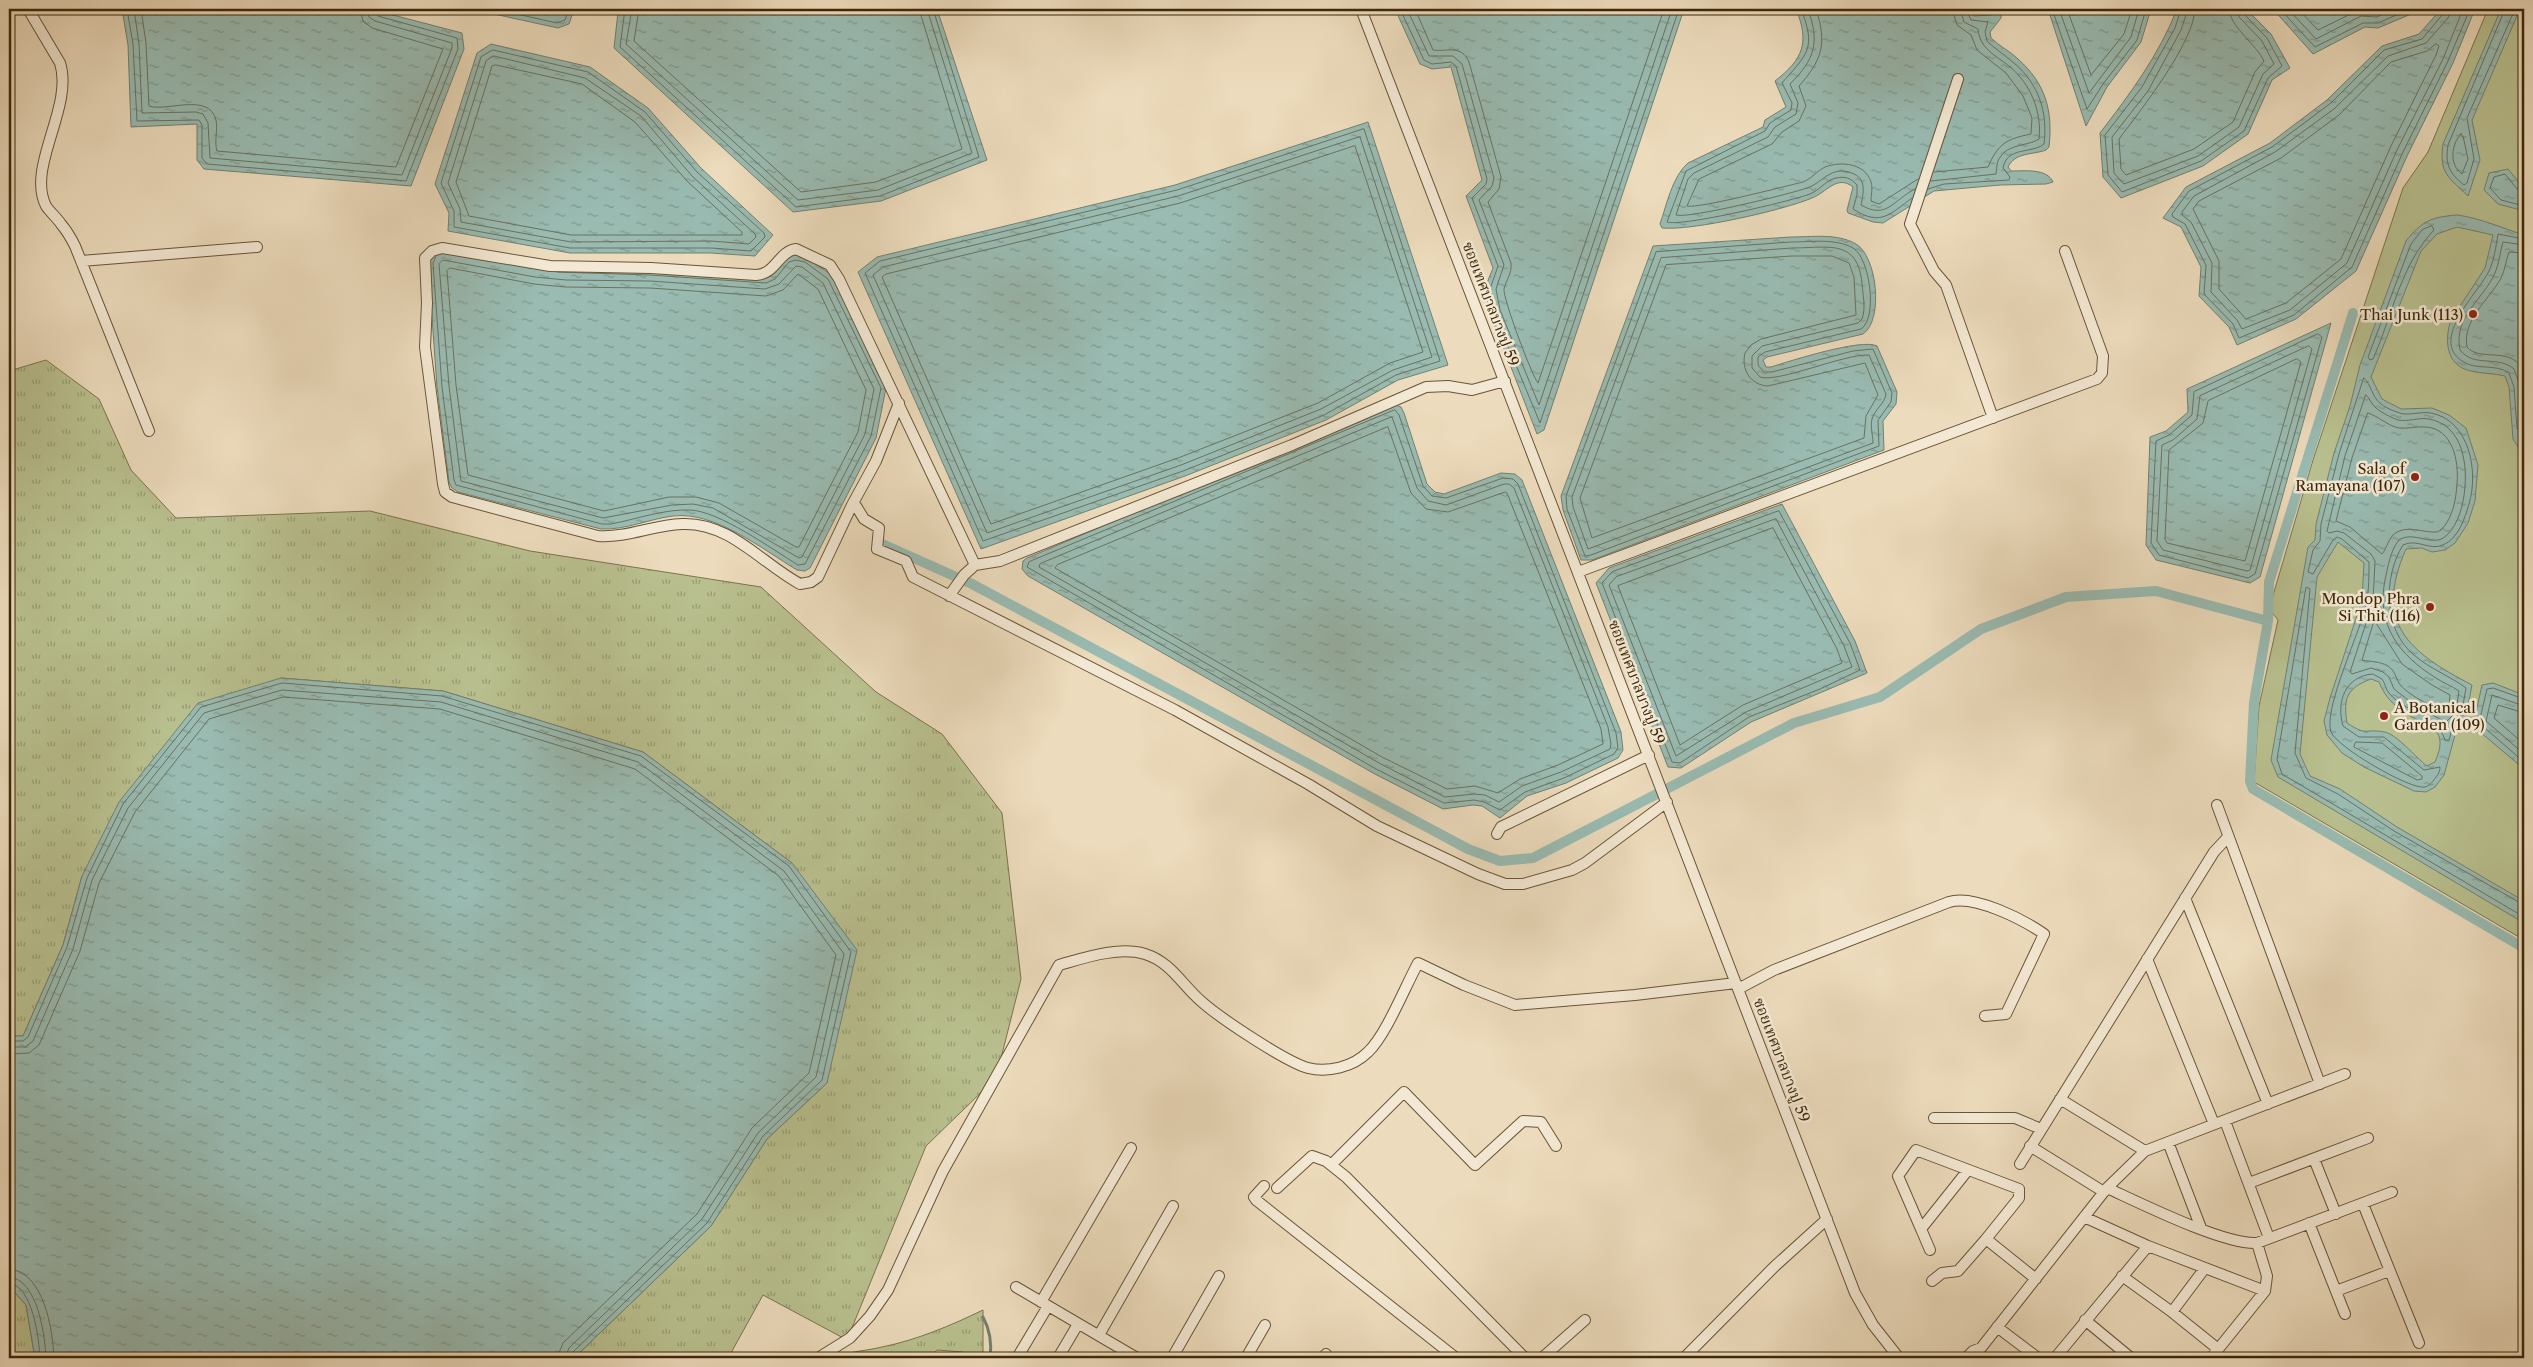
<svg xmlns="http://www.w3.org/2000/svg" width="2533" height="1367" viewBox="0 0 2533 1367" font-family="'Libre Caslon Text','Noto Serif Thai',serif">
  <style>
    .grass { fill: url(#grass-tufts); stroke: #7b744c }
    .park { fill: #b9c08f; stroke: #7b744c }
    .water { fill: url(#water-ripples); stroke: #74806e; fill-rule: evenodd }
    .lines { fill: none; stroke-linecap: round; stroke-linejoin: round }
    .shore { stroke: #6b725e; stroke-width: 1 }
    .stream { stroke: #74806e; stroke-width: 3 }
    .canal { stroke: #99bbb2; stroke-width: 10 }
    .minor-casing { stroke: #695536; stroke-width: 12 }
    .minor { stroke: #f3e8d3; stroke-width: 10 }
    .poi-dot { fill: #8f2418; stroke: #f3e8d3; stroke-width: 2 }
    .labels { text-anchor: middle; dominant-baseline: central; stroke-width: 5; stroke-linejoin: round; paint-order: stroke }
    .street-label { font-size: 15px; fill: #3d2809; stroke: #f3e8d3 }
    .poi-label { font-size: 15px; fill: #3d2809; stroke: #f3e8d3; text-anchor: end }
  </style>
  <defs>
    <pattern id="grass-tufts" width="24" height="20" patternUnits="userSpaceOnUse" patternTransform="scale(1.25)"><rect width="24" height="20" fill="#b9c08f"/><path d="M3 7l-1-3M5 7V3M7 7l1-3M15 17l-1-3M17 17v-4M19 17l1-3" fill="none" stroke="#989c73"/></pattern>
    <pattern id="water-ripples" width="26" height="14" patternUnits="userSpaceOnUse" patternTransform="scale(1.25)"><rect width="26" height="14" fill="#99bbb2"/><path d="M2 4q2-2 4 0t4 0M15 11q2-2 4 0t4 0" fill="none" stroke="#7e988f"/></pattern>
  </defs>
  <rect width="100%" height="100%" fill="#ecdbbc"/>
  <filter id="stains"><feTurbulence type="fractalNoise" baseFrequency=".004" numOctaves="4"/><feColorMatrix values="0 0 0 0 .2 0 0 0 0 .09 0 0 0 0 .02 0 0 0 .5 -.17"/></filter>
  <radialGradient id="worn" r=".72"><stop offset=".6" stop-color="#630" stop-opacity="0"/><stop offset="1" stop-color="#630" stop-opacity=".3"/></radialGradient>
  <path class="grass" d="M46 360 99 399 131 470 176 518 370 511 530 551 761 587 876 692 942 734 1002 813 1021 979 996 1078 926 1146 847 1340 763 1295 732 1351 733 1358H574L711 1226 767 1139 827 1083 792 863 643 752 443 691 281 678 82 876 63 945 23 1036H9V371Z
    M9 1286 26 1305 35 1358H9Z
    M983 1310V1358H966L963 1352 937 1350 929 1358H834C850 1351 866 1351 882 1347 917 1340 952 1325 983 1310Z"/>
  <path class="park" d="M2488 9H2524V940L2254 782 2259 706 2278 620 2269 609 2313 460 2403 188 2428 152Z"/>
  <path class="water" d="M122 9H370L462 33 464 49 411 186 204 169 197 160V124L131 127 128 45Z
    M471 9H574L569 24 558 28Z
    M622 9H937L987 160 881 201 793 212 614 48 618 12Z
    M1395 9H1684L1544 430 1537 434 1490 313 1485 288 1493 268 1466 196 1482 180 1451 67 1432 69 1420 64Z
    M1796 9H1970L1974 16 1991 15 1994 9H2001V18L1990 32 1991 38C1999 46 2010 51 2018 59 2046 84 2053 111 2049 147L2046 150C2033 155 2015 152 2008 167L2011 171C2024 171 2047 168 2053 182L2046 184 2000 185 1934 191 1883 223 1873 222 1848 213 1847 210 1853 187C1837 174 1826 193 1812 198 1784 210 1692 231 1662 228L1660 224C1667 204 1672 177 1688 163L1763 127 1765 120 1786 107 1775 81C1803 59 1810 43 1796 9Z
    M2044 9H2151L2141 42 2107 87 2086 126 2049 12Z
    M2177 9H2246L2271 34 2290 68 2272 80 2248 134 2203 166 2121 198 2103 177 2100 133C2130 94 2159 55 2177 9Z
    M2273 9H2423L2378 28 2365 27 2313 54Z
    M2441 9H2475L2453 63 2408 154 2356 271 2296 319 2237 345 2229 327 2199 296 2201 267 2181 227 2163 218 2186 187 2270 143 2327 100 2382 46 2419 34Z
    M2501 9H2524V10L2520 9 2472 120 2480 160 2468 196C2448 177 2439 173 2443 144Z
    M491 44 590 67 648 108 701 168 773 235 755 256 711 253H570L448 231 449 213 435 184 477 53Z
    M1368 122 1448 365 1398 380 1326 420 1185 476 981 549 858 272 877 257 1175 185Z
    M2508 169 2521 185 2524 186V211L2498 204 2484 190 2489 173Z
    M2457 215C2480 218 2502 228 2524 235V426L2520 442 2524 443V456L2513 439 2509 387 2505 376C2494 373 2482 374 2471 371 2446 366 2444 340 2451 320L2485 268 2493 235 2457 227 2437 234 2421 251 2371 377 2382 399 2401 409 2432 408 2449 415 2466 428 2478 465 2475 501 2468 523 2455 543 2445 550 2432 552 2422 548 2406 549C2373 624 2409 652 2472 685L2465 721 2458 724 2444 775 2435 787 2426 792 2414 791 2364 767 2342 753 2327 735 2324 721 2330 698 2362 600 2364 563 2338 542 2317 577 2300 754 2310 776 2340 789 2397 827 2524 901V923L2278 777 2271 760 2308 547 2315 540 2316 524 2334 453 2350 406 2360 365 2406 241C2422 221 2431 217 2457 215ZM2371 679 2379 682C2385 698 2398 710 2414 718 2421 722 2433 723 2437 732 2443 742 2439 752 2435 762L2427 766C2415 757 2397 734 2384 732 2365 728 2368 737 2347 723 2343 698 2347 688 2371 679Z
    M1791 237C1812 237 1837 233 1856 244 1877 256 1884 320 1863 334L1767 357 1763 360 1766 367H1771C1790 361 1862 338 1877 346L1897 392 1896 404 1883 421 1884 450 1592 560H1581L1563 510 1561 496 1653 246Z
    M433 251 537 265 765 278 772 275 786 257 796 255 806 257 833 276 886 388 876 438 810 568 805 571 797 570C762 549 715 511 673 516 649 519 626 530 601 529L458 492 452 488 449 482 437 387 428 261Z
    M2331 323 2260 577 2250 583 2156 560 2146 545 2150 437 2166 431 2188 412 2187 389Z
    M1393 404 1401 407 1404 413 1427 484 1435 492 1444 494 1501 473 1515 474 1522 480 1621 732 1623 750 1618 758 1566 783 1527 796 1500 818 1482 806 1473 805 1443 809 1373 773 1028 576 1022 569 1023 561 1027 558Z
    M1782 504 1855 641 1867 673 1751 722 1681 768 1668 767 1596 583 1609 568Z
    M281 678 443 691 643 752 792 863 857 950 827 1083 767 1139 711 1226 574 1358H35L26 1305 9 1286V1036H23L63 945 82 876 119 802 198 703Z
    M2493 683 2524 695V769L2473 726 2482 685Z"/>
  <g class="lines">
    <path class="shore" d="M127 9 133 44 137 121 199 120 202 125V158L207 164 406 181 458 49 457 38 378 16 374 9
      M134 9 139 44 142 113 196 112 203 114 208 123 210 158 402 175 452 48V43L375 21 369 17 367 9
      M141 9 146 43 149 106C167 112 209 92 216 120 218 130 214 142 217 151L396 167 443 49 372 28 363 21 360 9
      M494 9 557 23 565 20 569 9
      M625 9 620 47 796 207 880 196 979 157 933 9
      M632 9 626 44 798 200 878 190 972 153 927 9
      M639 9 634 41 801 192 876 182 962 149 919 9
      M1400 9 1424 60 1432 64 1451 62 1456 66 1487 179 1486 184 1472 198 1498 266 1490 289 1494 312 1540 423 1679 9
      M1407 9 1429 56H1453L1462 64 1494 178 1492 186 1479 200 1504 265 1496 289 1500 310 1539 405 1672 9
      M1415 9 1433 50C1448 52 1461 44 1469 62L1501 177 1499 189 1488 202 1511 263C1512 274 1506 280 1504 289 1503 299 1532 376 1538 383L1664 9
      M1801 9C1817 49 1807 54 1782 83L1792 103 1791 110 1770 123 1765 131 1686 171 1667 222C1682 227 1791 201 1810 194 1820 190 1826 180 1836 178 1845 176 1851 178 1857 185V195L1853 209C1881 227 1890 214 1912 198
      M1808 9C1820 43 1815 59 1790 84L1798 103 1796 114 1775 127 1768 137 1694 173 1688 179 1676 215C1688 219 1790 194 1807 188 1822 183 1830 167 1848 172 1867 176 1864 191 1861 205 1887 220 1893 200 1915 189
      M1816 9C1827 43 1823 59 1799 86L1806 106 1799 121 1782 132 1772 144 1699 179 1687 206C1698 209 1786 186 1803 182 1811 179 1817 171 1825 167 1841 161 1865 163 1871 182 1873 188 1871 195 1871 201L1879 204 1918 179
      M2052 9 2087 109 2103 84 2137 40 2146 9
      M2059 9 2089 93 2131 37 2139 9
      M2067 9 2091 75 2124 34 2132 9
      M2181 9 2175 28 2142 87 2105 135 2108 175 2122 192 2201 161 2244 131 2268 78 2282 66 2267 38 2244 14 2243 9
      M2188 9 2181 30 2148 91 2112 137 2114 173 2124 184 2198 156 2239 127 2263 74 2274 64 2262 41 2239 17 2237 9
      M2195 9C2194 43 2140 111 2119 139L2121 169 2126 175 2194 149 2233 122 2255 72 2264 61C2256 44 2230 27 2229 9
      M2280 9 2315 47 2363 23H2378L2410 9
      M2288 9 2316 39 2361 16 2377 17 2394 9
      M2298 9 2318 30 2361 9
      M2444 9 2443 14 2422 39 2384 50 2331 103 2272 147 2189 191 2172 214 2173 217 2185 224 2206 265 2204 294 2233 324 2239 338 2294 315 2352 267 2403 152 2448 61 2470 9
      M2451 9 2448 18 2426 43 2388 56 2334 109 2275 152 2194 196 2182 212V215L2191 222 2212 263 2211 292 2237 320 2242 329 2290 310 2347 263 2397 150 2443 59 2463 9
      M2505 9 2448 145C2445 164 2449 173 2464 185L2467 183 2474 159 2467 118 2515 9
      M2436 44 2439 46 2436 55 2391 146 2341 259 2286 303 2246 319 2219 289V261L2193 209 2199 201 2281 158 2339 115 2391 62 2427 51Z
      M493 50 588 72 645 112 697 172 764 233 765 237 751 251 711 248H570L454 227V211L441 183 481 57Z
      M494 56 585 78 641 116 692 176 755 234 756 237 749 244 711 241 571 242 461 222 460 209 448 183 486 61Z
      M496 65 582 84 635 122 687 181 742 232V235H571L469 216 456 182 492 66Z
      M1364 129 1440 361 1396 375 1324 415 1183 471 983 541 865 273 880 261 1177 190Z
      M2461 134 2463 136 2468 159 2462 174C2449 165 2451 144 2461 134Z
      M1360 137 1432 357 1393 370 1321 409 1181 465 987 533 873 275 883 267 1178 196Z
      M1355 146 1423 352 1390 363 1318 403 1178 458 991 524 882 277 886 274 1180 203Z
      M1934 172 1988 167C1998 144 2006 139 2031 134L2032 118 2023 96 2006 73 1977 50 1971 35 1957 25 1952 9
      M1931 181 1996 174C1997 170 1996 164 1999 159 2008 143 2026 147 2039 139 2042 112 2031 84 2009 66 1995 55 1980 49 1978 29L1964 22 1960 9
      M1928 189 1944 184 2009 180 2010 177 2003 168C2007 146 2032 154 2044 144 2048 113 2039 84 2014 63 2005 55 1995 49 1987 41L1985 32 1988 22 1971 20 1966 9
      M2524 190 2517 189 2505 174 2494 177 2490 188 2501 200 2524 206
      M2432 226 2434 230C2400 266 2393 314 2373 359L2370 360 2368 357 2411 244 2422 230Z
      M2524 239 2498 234C2496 246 2494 261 2489 271 2479 292 2429 339 2462 361 2476 371 2495 363 2509 373L2514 387 2517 429 2524 430
      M1791 242C1811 242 1835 238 1853 248 1870 258 1878 318 1861 329L1765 352 1758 357V365L1764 372H1772L1853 351 1873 349 1892 393 1891 402 1878 420 1879 446 1591 555 1585 556 1567 509 1566 496 1656 252Z
      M2524 245 2503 242C2500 252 2499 264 2495 273 2483 300 2453 317 2460 350 2474 368 2498 355 2514 369L2520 386 2524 424
      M1792 248C1828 248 1858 238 1862 284 1863 296 1866 308 1862 319L1858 323 1762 346 1752 356V368L1760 377C1779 383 1843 354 1869 355L1886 394C1885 403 1875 409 1872 419 1870 428 1873 434 1873 443L1588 549 1573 507 1572 497 1661 258Z
      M2524 253 2509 252C2506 260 2505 270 2501 278 2489 300 2462 320 2467 347 2480 363 2514 344 2524 373
      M436 256 433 263 442 387 454 480 456 485 602 524H611C637 519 664 509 690 510 719 511 772 549 798 565L805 564 871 436 881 388 828 279 805 262 796 260 789 262 775 279 766 283 650 275 557 272
      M1792 256H1832L1849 263 1854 277 1856 315 1761 339 1751 345 1745 353C1741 369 1750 385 1768 386L1865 363 1878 395 1866 416 1864 438 1592 538 1580 498 1666 265Z
      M443 260 535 277 566 280 650 281 765 289 779 284 796 266 802 267 823 283 874 389 865 434 802 557 799 558 713 508 693 504 672 505 603 518 461 481 449 386 439 264Z
      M450 268 534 284 565 287 650 288 766 296 783 290 798 274 818 289 866 390 858 432 799 547H796L719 503 696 497H669L604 511 468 475 456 385 447 271Z
      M2318 334 2322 337 2255 574 2248 578 2159 555 2151 543 2156 441 2169 435 2192 415 2194 392Z
      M2309 346 2312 349 2250 570 2247 571 2163 550 2157 541 2162 445 2173 440 2197 419 2200 396Z
      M2297 359 2301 362 2245 561 2167 543 2165 539 2169 450 2203 423 2208 401Z
      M2364 378C2371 384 2372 397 2380 403 2384 407 2391 410 2397 412 2406 417 2420 411 2431 413 2469 420 2479 471 2469 504 2465 518 2458 539 2443 545 2429 551 2417 538 2403 545 2383 577 2383 630 2414 655 2430 669 2450 676 2466 688L2461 716 2454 722 2449 740H2445C2436 712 2407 715 2389 693 2386 690 2385 683 2382 679L2373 674C2345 676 2336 702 2343 726L2359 737H2384L2424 770 2440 767C2440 771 2439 773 2436 777 2433 781 2430 786 2425 787 2410 790 2337 747 2331 732 2323 707 2362 630 2367 600 2369 588 2369 575 2369 562L2342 539 2337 537 2333 540 2313 574 2308 572 2313 550 2320 541 2321 524 2339 454Z
      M2366 395C2370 398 2371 404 2375 407 2380 412 2392 418 2398 420 2408 422 2419 417 2429 419 2461 425 2467 460 2465 486 2464 503 2459 524 2446 536 2433 548 2414 530 2399 540 2390 551 2388 567 2385 580 2376 625 2399 655 2436 678 2443 683 2452 686 2459 691L2456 712 2446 722 2417 707 2394 689 2389 677 2383 672 2371 668 2352 674 2350 672 2373 602 2375 561 2371 554 2344 533 2337 531 2329 533 2327 531 2345 456Z
      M1395 410 1399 415 1423 486 1432 496 1446 498 1503 478 1513 479 1518 484 1616 733 1618 748 1614 754 1564 778 1525 792 1500 810 1484 802 1474 800 1444 803 1376 769 1027 567 1029 562Z
      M2368 413C2378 416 2388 426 2399 428 2408 429 2417 426 2426 427 2453 429 2459 461 2457 484 2456 499 2453 518 2441 530 2434 537 2411 524 2397 532 2388 537 2388 547 2382 554L2350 527 2336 521 2352 458Z
      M1392 417 1417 488 1428 501 1446 505 1504 484H1509L1514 488 1608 727 1611 744 1610 749 1561 772 1522 786 1499 802 1485 795 1474 794 1445 797 1379 763 1039 567 1040 564Z
      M1388 427 1411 493 1426 509 1448 512 1505 492 1507 493 1601 729 1603 744 1558 765 1520 779 1498 793 1475 786 1447 789 1382 757 1055 568 1057 565Z
      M1779 511 1850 643 1860 670 1820 689 1749 717 1680 763 1672 762 1602 583 1612 572Z
      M1776 519 1844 646 1852 667 1746 712 1676 756 1609 585 1616 577Z
      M1773 528 1837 649 1842 663 1743 705 1680 745 1618 586Z
      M2376 623 2402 664 2432 685 2450 695 2449 707 2445 710C2434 709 2405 693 2399 683 2395 676 2395 671 2388 666 2379 661 2371 662 2362 660L2373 624Z
      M2524 699 2493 688 2487 689 2479 723 2524 762
      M2524 706 2492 695 2486 721 2524 754
      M2524 713 2498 705 2494 718 2524 744
      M2356 742 2382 743 2422 776V779L2417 780 2354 747Z
      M2524 905 2394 831 2338 794 2306 778 2295 753 2310 589 2306 587 2277 759 2282 774 2524 917
      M9 1041H23L28 1037 67 947 87 878 123 804 201 707 282 683 442 696 641 756 789 866 851 952 822 1080 763 1136 707 1223 573 1352 571 1358
      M9 1047H25L33 1041 73 949 92 880 128 808 204 713 282 690 441 702 638 762 784 871 844 954 816 1077 758 1133 702 1219 569 1348 565 1358
      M9 1054 29 1053 39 1045 80 951 99 883 135 812 209 719 283 697 440 709 635 769 779 876 836 955 809 1073 752 1128 697 1214 563 1343 557 1358
      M9 1269C44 1271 53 1331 54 1358
      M9 1277C38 1279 45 1336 46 1358
      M9 1283C33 1286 39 1339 40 1358"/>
    <path class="stream" d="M983 1317C990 1330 992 1344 990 1358"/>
    <path class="canal" d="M2353 313 2269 582 2268 621 2254 702 2250 781 2253 789 2524 948
      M880 543 972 584 1468 849 1500 861 1533 858 1794 723 1880 697 1981 629 2066 597 2156 591 2268 621"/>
    <g class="minor-casing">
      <path id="minor" d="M28 9 60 63C74 107 26 167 46 206 50 212 57 218 61 224 67 231 71 238 75 246L149 431
        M1361 9 1855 1293 1873 1325 1899 1358
        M1958 79 1910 224 1934 271 1946 285 1993 418
        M81 261 257 247
        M852 505 876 461 899 403
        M975 565 839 279 830 265 796 249C778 252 776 274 756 275L651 268 550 266 442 248 432 251 425 258 427 303 425 347 443 484 445 492 452 497 598 536C627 538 653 525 682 524 730 522 761 563 800 584L811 582 818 577 852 505 856 506 864 519 879 528 877 549 906 561 913 577 1175 710 1308 784 1377 826 1478 874 1505 884H1523L1572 870 1585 863 1667 802
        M1578 572 2097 379 2102 373 2103 356 2065 251
        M949 596 964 575 975 565 1000 561 1292 445 1426 387 1448 386 1472 390 1505 381
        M2217 805 2320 1084
        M1497 834 1501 827 1649 755
        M2185 898 2268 1104
        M2147 959 2214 1124
        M1738 989 1774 970 1949 902C1974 894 2024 920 2044 934L2006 1014 1985 1016
        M2060 1099 2145 1151
        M1934 1118H2015L2041 1129
        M2225 1121 2269 1238
        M2168 1142 2201 1228
        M2030 1146 2104 1192
        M2314 1159 2336 1214
        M2020 1164 2214 852 2227 838
        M1331 1165 1404 1092 1475 1165 1523 1121 1541 1122 1556 1146
        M1968 1170 1921 1229 1898 1176 1916 1150 2019 1189V1198L1986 1239 2036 1279
        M2249 1183 2368 1138
        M1264 1186 1254 1197 1256 1200 1456 1358
        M1277 1188 1312 1156 1326 1161 1346 1177 1525 1358
        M2107 1188C2140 1203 2224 1245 2257 1243L2392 1192
        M2363 1204 2419 1343
        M2084 1217 2148 1246 2265 1291
        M2309 1223 2345 1314
        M1921 1229 1930 1250
        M2122 1276 2172 1312 2218 1349
        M1932 1281 1942 1273 1958 1271 1986 1239
        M1016 1287 1137 1358
        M2336 1291 2389 1271
        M1041 1302 1131 1148
        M2172 1312 2205 1268
        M2085 1320 2131 1358
        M1997 1327 2038 1358
        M1099 1335 1173 1206
        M818 1358 850 1338 870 1316 888 1290 943 1171 1059 965C1084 958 1118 946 1145 954 1171 962 1182 985 1202 1002 1220 1018 1286 1062 1308 1068 1328 1073 1353 1067 1368 1052 1386 1035 1405 987 1418 963L1464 985 1515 1005 1635 995 1736 983
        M1017 1358 1048 1306
        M1058 1358 1078 1324
        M1172 1358 1219 1276
        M1246 1358 1265 1325
        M1323 1358 1326 1354
        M1542 1358 1585 1320
        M1684 1358 1774 1267 1827 1219
        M1966 1358 1973 1351 1981 1348 2107 1188 2145 1151 2345 1074
        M2055 1358 2148 1246
        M2211 1358 2265 1291 2267 1276 2257 1243"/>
    </g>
    <use href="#minor" class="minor"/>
  </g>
  <g class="poi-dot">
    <circle cx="2473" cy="314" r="5"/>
    <circle cx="2415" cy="477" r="5"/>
    <circle cx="2430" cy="607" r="5"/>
    <circle cx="2384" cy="716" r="5"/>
  </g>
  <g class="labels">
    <g class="street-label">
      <text transform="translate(1491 304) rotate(69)">ซอยเทศบาลบางปู 59</text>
      <text transform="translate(1637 682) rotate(69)">ซอยเทศบาลบางปู 59</text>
      <text transform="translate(1782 1060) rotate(69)">ซอยเทศบาลบางปู 59</text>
    </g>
    <g class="poi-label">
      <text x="2463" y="314">Thai Junk (113)</text>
      <text x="2405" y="468">Sala of<tspan x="2405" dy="17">Ramayana (107)</tspan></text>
      <text x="2420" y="598">Mondop Phra<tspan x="2420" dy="17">Si Thit (116)</tspan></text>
      <text x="2394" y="707" text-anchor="start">A Botanical<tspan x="2394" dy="17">Garden (109)</tspan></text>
    </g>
  </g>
  <rect width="2533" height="1367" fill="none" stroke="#ecdbbc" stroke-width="30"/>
  <rect x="10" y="10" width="2513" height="1347" fill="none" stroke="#3d2809" stroke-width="2.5"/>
  <rect x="15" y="15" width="2503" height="1337" fill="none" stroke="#3d2809"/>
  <rect width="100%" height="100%" filter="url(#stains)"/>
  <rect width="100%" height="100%" fill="url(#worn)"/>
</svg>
